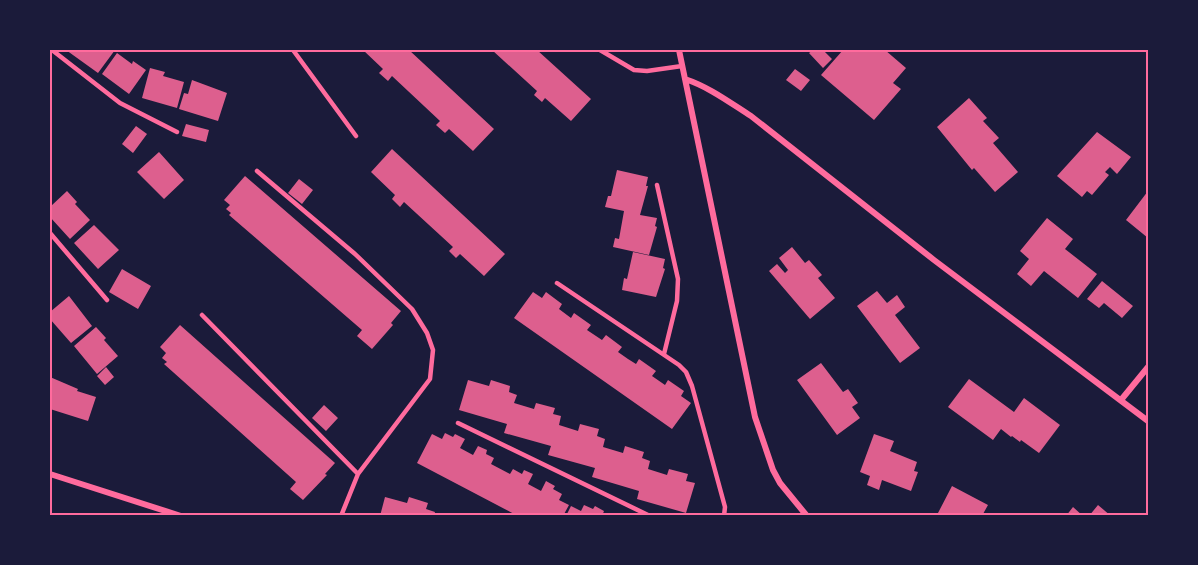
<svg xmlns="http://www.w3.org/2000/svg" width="1198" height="565" viewBox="0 0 1198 565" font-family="'Noto Sans',sans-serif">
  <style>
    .building { fill: #dd5f8e }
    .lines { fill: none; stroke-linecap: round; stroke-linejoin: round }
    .service { stroke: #ff6b9d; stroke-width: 4.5 }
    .minor { stroke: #ff6b9d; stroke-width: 6 }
    .neatline { fill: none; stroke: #ff6b9d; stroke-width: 2 }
  </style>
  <rect width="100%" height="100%" fill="#1b1b3a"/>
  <path class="building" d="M66 50H115L98 73Z
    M363 50H409L494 129 473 151 449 129 445 133 436 125 440 121 392 76 388 81 379 73 383 69Z
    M492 50H537L591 99 571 121 545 98 542 102 534 95 537 91Z
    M813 50H823L832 59 823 68 809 53Z
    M843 50H885L906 68 893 83 901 89 874 120 821 75Z
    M117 53 132 64 133 61 146 70 129 94 102 74Z
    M150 68 165 72 163 76 184 82 177 108 142 98Z
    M795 69 810 80 801 91 786 80Z
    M192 80 227 93 218 121 179 109 184 93 188 94Z
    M969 98 987 118 983 121 999 138 993 143 1018 172 995 192 974 168 972 170 937 127Z
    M186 124 209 130 206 142 182 136Z
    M136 126 147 134 133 153 122 144Z
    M1097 132 1131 157 1117 174 1110 167 1105 172 1109 175 1092 195 1087 191 1082 197 1057 176Z
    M392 149 505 254 484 276 460 254 456 258 449 251 453 247 404 202 400 207 392 199 395 195 371 172Z
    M159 152 184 180 164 199 137 172Z
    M617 170 648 177 646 186H648L640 215 657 218 655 226 657 227 649 255 613 247 615 238 619 239 624 211 605 207 608 196H611Z
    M245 176 401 311 391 323 393 325 372 349 357 336 362 330 229 215 231 213 226 209 230 205 224 200Z
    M299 179 313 190 302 204 288 193Z
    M67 191 77 202 75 204 90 220 70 239 50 217V207Z
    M1148 191V238L1126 220Z
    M1047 218 1073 239 1065 249 1097 274 1078 298 1044 271 1031 286 1017 274 1029 259 1020 251Z
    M94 225 119 250 98 269 74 243Z
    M792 247 805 263 809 260 822 275 818 278 835 298 810 319 769 271 777 264 785 273 788 270 779 258Z
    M633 252 665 259 663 268 665 269 656 297 622 290 624 278 627 279Z
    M122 269 151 286 138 309 109 292Z
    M1102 281 1133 306 1122 318 1104 303 1099 308 1087 299Z
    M877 291 887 303 897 295 905 307 895 315 920 348 900 363 857 306Z
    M533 292 542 298 546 292 562 304 559 309 571 318 574 313 591 325 587 330 602 340 606 335 622 347 618 352 628 359 636 364 639 359 656 371 652 376 665 385 668 380 684 391 681 396 691 403 672 429 514 318Z
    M69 296 92 326 71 343 50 319V312Z
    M180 325 335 463 325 474 327 475 303 500 290 489 296 482 164 364 167 362 162 358 166 353 160 347Z
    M96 327 106 338 104 340 118 356 97 374 74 346Z
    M821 363 843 392 848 389 858 403 852 407 860 418 837 435 797 380Z
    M106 367 114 377 105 385 97 376Z
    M50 377 78 389 77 391 96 397 88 421 50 409Z
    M969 379 1014 412 1024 398 1060 425 1039 453 1021 440 1020 442 1012 436 1011 437 1001 429 993 440 948 407Z
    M468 380 489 386 491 380 510 386 509 392 517 395 514 403 534 409 536 403 555 408 553 414 561 416 559 425 578 431 580 424 599 429 597 436 605 439 603 447 623 453 625 446 644 452 642 458 650 461 648 469 667 475 669 469 688 474 686 481 695 483 686 513 637 499 639 491 592 477 595 468 548 455 551 446 504 433 507 424 459 410Z
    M324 405 338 418 326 431 312 418Z
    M445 433 453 437 455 434 465 439 460 448 473 455 478 446 487 450 486 454 494 458 491 464 510 474 513 469 522 474 524 470 533 474 528 484 541 491 546 481 555 486 553 489 562 494 559 500 569 505 563 516H518L417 463 432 434 442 439Z
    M874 434 894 441 890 451 917 462 914 471 918 472 911 491 882 480 879 490 867 485 870 476 860 472Z
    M952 486 988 505 983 514 986 516H943L938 513Z
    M385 497 407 503 409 497 428 503 426 509 435 512 434 516H380Z
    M584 505 593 509 595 506 604 511 602 516H566L571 506 581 511Z
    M1098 505 1111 516H1089Z
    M1073 507 1083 516H1066Z"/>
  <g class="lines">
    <path class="service" d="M52 50 120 103 177 132
      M293 50 356 136
      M600 50 634 70 647 71 682 66
      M257 171 355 254 412 309 427 333 433 350 430 379 358 474 341 516
      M657 185 678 279 677 301 664 354
      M50 233 107 300
      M557 283 679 365 686 372 692 386 725 507 724 516
      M202 315 358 474
      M458 423 650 516"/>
    <path class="minor" d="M679 50 755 417 773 470 780 483 807 516
      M685 79C709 87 729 102 751 116L934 260 1148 421
      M1121 400 1148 367
      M50 474 181 516"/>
  </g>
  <rect width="1198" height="565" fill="none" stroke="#1b1b3a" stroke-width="102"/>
  <rect x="51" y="51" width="1096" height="463" class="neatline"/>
</svg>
